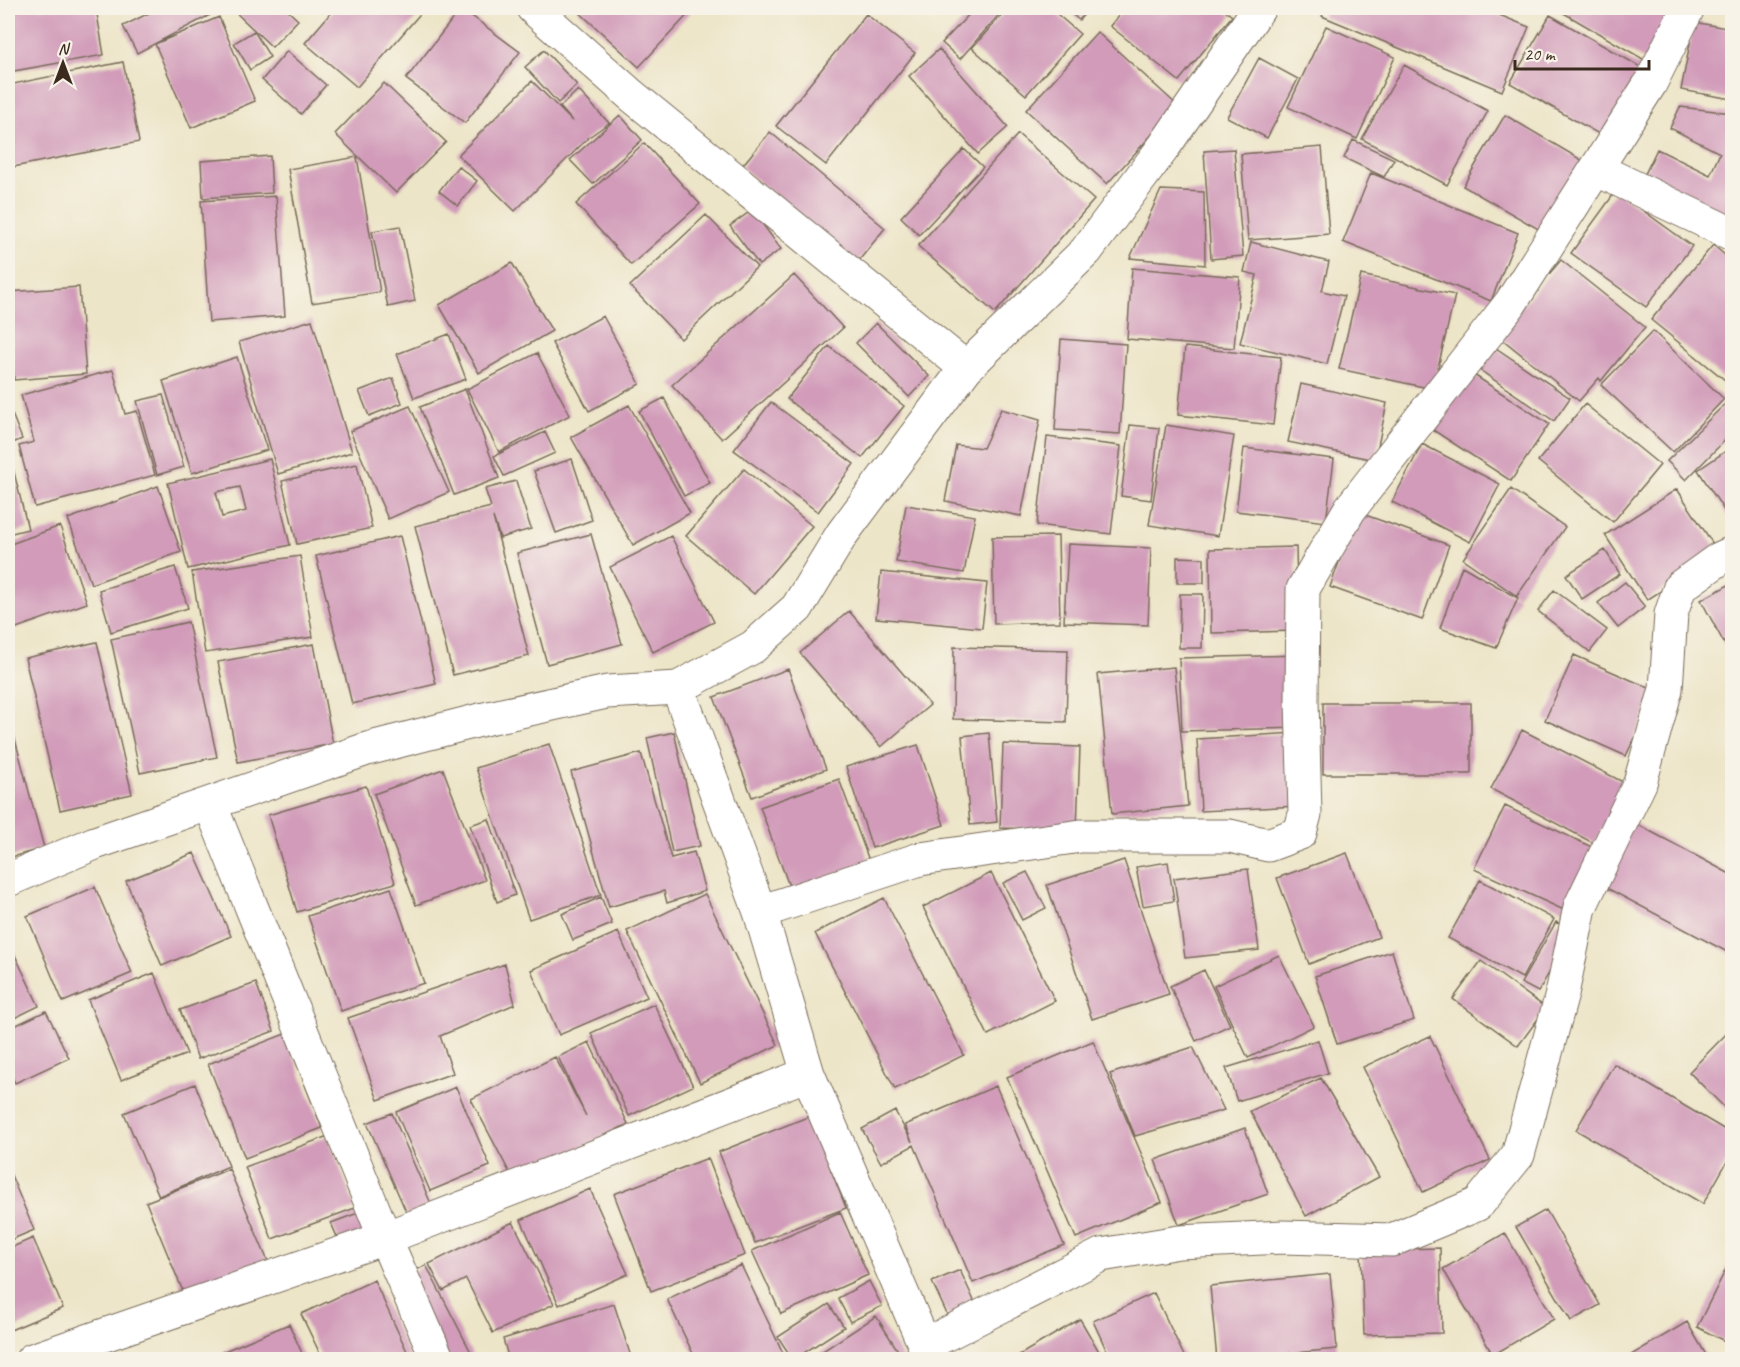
<svg xmlns="http://www.w3.org/2000/svg" width="1740" height="1367" viewBox="0 0 1740 1367" font-family="Caveat,sans-serif">
  <style>
    .building { fill: #d19bb9; fill-rule: evenodd }
    .lines { fill: none; stroke-linecap: round; stroke-linejoin: round }
    .minor-casing { stroke: #796b5a; stroke-width: 35 }
    .minor { stroke: #fff; stroke-width: 33 }
  </style>
  <rect width="100%" height="100%" fill="#f7f3e8"/>
  <filter id="ink" filterUnits="userSpaceOnUse"><feTurbulence type="fractalNoise" baseFrequency=".0167" numOctaves="2"/><feDisplacementMap in="SourceGraphic" scale="12" xChannelSelector="R" yChannelSelector="G"/><feConvolveMatrix kernelMatrix="1 2 1 2 8 2 1 2 1" color-interpolation-filters="sRGB"/></filter>
  <filter id="wash" filterUnits="userSpaceOnUse"><feTurbulence type="fractalNoise" baseFrequency=".008" numOctaves="4" result="noise"/><feDisplacementMap in="SourceGraphic" scale="24" xChannelSelector="R" yChannelSelector="G"/><feGaussianBlur stdDeviation="1.35" result="paint"/><feColorMatrix in="noise" values="0 0 0 0 0 0 0 0 0 0 0 0 0 0 0 0 0 1.4 0 .05"/><feComposite in="paint" operator="in"/></filter>
  <g filter="url(#wash)">
    <rect width="100%" height="100%" fill="#ede5c8"/>
    <g id="blocks">
      <path class="building" d="M8 8H96L104 55 8 72Z
        M159 8H208L212 14 137 53 123 26Z
        M231 8H285L298 20 272 47Z
        M335 8H425L357 87 305 43Z
        M461 8 520 52 465 123 406 79Z
        M581 8H694L639 67 578 11Z
        M975 8H1005L960 59 942 43Z
        M1008 8H1050L1080 34 1026 95 972 48Z
        M1064 8H1090L1079 20Z
        M1125 8H1222L1232 16 1179 81 1110 26Z
        M1326 8H1482L1529 27 1502 91 1322 16Z
        M1555 8H1681L1648 62Z
        M866 14 915 53 826 165 776 126Z
        M1550 15 1644 69 1604 137 1510 83Z
        M219 17 255 101 191 128 155 44Z
        M1694 22 1732 29V99L1681 90Z
        M1326 26 1395 57 1357 139 1288 107Z
        M254 31 270 57 250 70 234 43Z
        M1097 32 1178 106 1107 184 1026 110Z
        M939 49 1008 127 978 154 909 76Z
        M544 50 577 85 558 103 525 67Z
        M287 51 326 85 301 114 262 80Z
        M1259 58 1298 79 1267 138 1227 117Z
        M123 62 139 142 8 168V85Z
        M1404 65 1488 111 1447 185 1362 139Z
        M532 81 573 122 560 107 578 90 609 123 589 137 515 211 458 155Z
        M384 83 446 142 396 193 335 134Z
        M1680 107 1732 113 1731 218 1644 176 1657 149 1710 175 1720 153 1670 128Z
        M620 115 642 140 593 184 570 160Z
        M1505 115 1590 165 1549 235 1463 186Z
        M770 132 885 228 857 263 741 167Z
        M1018 134 1094 200 995 313 918 246Z
        M1353 140 1394 159 1384 177 1344 158Z
        M644 143 700 204 631 265 576 204Z
        M1322 147 1329 234 1248 240 1241 154Z
        M964 149 983 167 919 235 901 217Z
        M1234 149 1243 256 1211 259 1204 151Z
        M270 156 272 193 203 198 201 161Z
        M357 157 380 292 312 303 288 169Z
        M458 166 477 181 458 206 439 191Z
        M1371 173 1518 233 1491 301 1343 242Z
        M1161 190 1204 192 1205 265 1130 258Z
        M1616 191 1692 246 1646 307 1571 253Z
        M276 196 285 316 209 322 201 201Z
        M752 210 781 249 759 265 730 226Z
        M706 215 757 267 681 339 630 286Z
        M400 226 415 301 388 307 372 231Z
        M1251 242 1329 262 1322 291 1344 296 1327 364 1240 343 1257 275 1244 272Z
        M1713 245 1732 261V380L1730 384 1651 320Z
        M1561 260 1645 327 1601 381 1599 378 1579 401 1497 335Z
        M512 263 552 331 479 373 439 305Z
        M1132 268 1240 277 1234 348 1127 339Z
        M794 275 843 328 722 439 672 385Z
        M1361 275 1455 295 1433 389 1339 369Z
        M79 287 86 374 14 380 8 292Z
        M603 316 640 384 589 411 552 343Z
        M312 320 352 452 278 474 239 342Z
        M876 323 929 376 909 397 856 343Z
        M1653 331 1724 399 1673 452 1601 385Z
        M449 334 466 379 414 398 397 354Z
        M1061 339 1126 344 1120 434 1055 430Z
        M1490 344 1570 398 1554 421 1474 366Z
        M9 346 12 380H8V347Z
        M829 346 904 406 862 458 787 399Z
        M1185 347 1281 357 1273 425 1178 415Z
        M537 353 570 415 499 452 467 389Z
        M237 357 267 450 192 473 163 381Z
        M113 370 125 414 137 411 155 475 35 507 19 446 34 442 21 395Z
        M1471 373 1549 424 1511 481 1433 430Z
        M393 378 402 403 369 416 359 391Z
        M1301 384 1387 403 1375 460 1288 442Z
        M465 389 499 478 454 495 420 407Z
        M163 395 184 467 157 475 137 401Z
        M664 398 710 483 684 496 639 411Z
        M771 402 854 464 818 512 734 450Z
        M1727 402 1732 408V433L1686 480 1667 461Z
        M8 404 22 439 8 445Z
        M1585 404 1660 465 1613 522 1538 461Z
        M629 405 690 513 633 545 571 437Z
        M410 406 449 492 388 519 350 431Z
        M1001 409 1040 420 1021 516 945 501 956 445 983 448Z
        M1130 425 1159 428 1151 500 1121 496Z
        M1166 425 1234 436 1218 536 1149 525Z
        M545 432 555 453 504 476 494 456Z
        M1047 437 1121 446 1111 534 1037 525Z
        M1422 444 1500 484 1470 542 1392 502Z
        M1732 447V523L1698 470Z
        M1244 448 1334 459 1326 522 1236 511Z
        M270 459 290 545 188 569 168 483ZM240 487 246 511 222 517 216 492Z
        M572 459 592 520 556 533 534 471Z
        M11 460 28 529 8 534V461Z
        M357 464 372 528 297 544 282 481Z
        M744 469 812 526 754 594 686 536Z
        M516 481 531 529 500 538 493 517 529 656 453 675 415 526 491 507 485 489Z
        M158 486 181 552 91 584 68 519Z
        M1511 489 1565 527 1517 596 1463 559Z
        M1677 489 1719 553 1647 600 1605 535Z
        M906 505 975 516 964 573 896 562Z
        M1357 512 1449 545 1422 620 1330 587Z
        M60 526 87 603 8 631V545Z
        M591 534 622 644 547 664 517 553Z
        M400 536 436 684 352 704 316 556Z
        M671 536 714 622 653 652 610 567Z
        M1058 536 1060 622 994 624 992 537Z
        M1068 544 1151 548 1148 625 1064 622Z
        M1296 547 1298 631 1211 633 1210 549Z
        M1605 550 1620 574 1582 599 1566 575Z
        M300 556 313 637 205 653 192 572Z
        M1177 557 1204 558V583H1177Z
        M1462 566 1518 598 1496 648 1440 628Z
        M175 567 188 608 111 632 99 590Z
        M881 572 987 583 982 628 876 618Z
        M1625 582 1645 607 1618 628 1598 603Z
        M1732 583V658L1701 600Z
        M1554 590 1607 630 1590 652 1538 611Z
        M1180 594H1203L1202 648H1179Z
        M849 611 930 705 881 747 800 653Z
        M188 622 217 757 140 773 111 639Z
        M97 642 132 794 60 810 25 658Z
        M314 644 333 744 238 762 218 662Z
        M954 647 1068 650 1066 722 953 719Z
        M1298 655 1300 728 1182 731 1179 658Z
        M1574 655 1656 691 1626 756 1545 720Z
        M1174 667 1188 806 1112 814 1098 674Z
        M788 669 826 769 752 797 714 697Z
        M1323 703H1471V774H1323Z
        M8 713 44 848 8 858Z
        M1522 730 1627 784 1595 844 1491 789Z
        M674 732 700 846 672 852 647 738Z
        M989 733 997 822 970 825 962 736Z
        M1295 733 1299 806 1201 811 1197 739Z
        M549 744 601 895 529 919 476 768Z
        M1003 744 1080 747 1077 830 1000 828Z
        M918 745 944 825 872 848 846 767Z
        M641 753 671 858 694 852 705 891 667 903 664 891 609 907 571 772Z
        M443 769 485 880 416 905 374 794Z
        M839 779 871 866 792 894 760 807Z
        M366 786 395 883 297 912 268 815Z
        M1505 806 1596 849 1566 911 1474 869Z
        M489 819 515 895 497 902 470 825Z
        M1633 822 1732 875 1731 954 1599 884Z
        M194 853 231 936 162 966 126 881Z
        M1347 853 1379 937 1309 964 1277 878Z
        M1124 860 1169 994 1092 1019 1047 885Z
        M1168 862 1174 901 1143 906 1136 867Z
        M1248 869 1259 950 1185 958 1174 878Z
        M1027 872 1046 908 1022 920 1003 883Z
        M991 873 1055 1001 988 1035 923 907Z
        M1480 880 1554 919 1522 978 1448 938Z
        M95 887 132 973 63 1002 27 916Z
        M391 888 424 983 341 1011 308 916Z
        M705 894 778 1045 700 1083 627 931Z
        M601 897 612 924 573 940 562 914Z
        M884 898 964 1055 895 1089 815 933Z
        M1556 922 1573 931 1538 992 1521 983Z
        M618 932 647 997 559 1035 531 970Z
        M13 951 39 1006 8 1021V954Z
        M1392 951 1414 1020 1337 1044 1315 976Z
        M1279 955 1314 1026 1248 1058 1214 986Z
        M1481 961 1546 1008 1518 1046 1453 999Z
        M505 964 515 1004 440 1036 453 1073 378 1100 348 1018Z
        M1204 970 1230 1025 1196 1041 1170 986Z
        M154 973 187 1054 121 1080 88 1000Z
        M256 983 274 1031 198 1059 180 1010Z
        M654 1004 693 1086 629 1116 591 1033Z
        M46 1011 69 1058 15 1083 8 1068V1029Z
        M1732 1028V1115L1689 1072Z
        M285 1034 322 1128 245 1158 208 1064Z
        M1430 1036 1490 1160 1423 1192 1363 1067Z
        M1318 1040 1328 1073 1237 1101 1226 1068Z
        M1093 1041 1162 1202 1076 1238 1007 1077Z
        M589 1042 628 1124 514 1181 471 1099 555 1057 586 1116 558 1057Z
        M1193 1047 1224 1110 1135 1136 1110 1074Z
        M1614 1064 1732 1134V1153L1703 1204 1576 1130Z
        M1321 1078 1379 1177 1306 1216 1250 1111Z
        M195 1084 229 1166 159 1196 124 1113Z
        M996 1086 1064 1245 973 1283 914 1145 881 1163 862 1129 895 1111 912 1142 905 1125Z
        M456 1087 490 1166 430 1191 396 1112Z
        M392 1113 432 1206 408 1216 367 1123Z
        M810 1116 846 1208 755 1243 719 1152Z
        M1245 1128 1268 1194 1179 1225 1155 1160Z
        M328 1136 355 1208 272 1239 245 1167Z
        M708 1158 745 1255 651 1291 614 1194Z
        M8 1168 34 1230 8 1241Z
        M229 1169 270 1266 187 1301 146 1202Z
        M590 1189 628 1274 559 1305 521 1220Z
        M1546 1210 1600 1305 1571 1321 1516 1227Z
        M840 1212 868 1275 781 1314 752 1251Z
        M358 1213 367 1236 341 1246 331 1223Z
        M513 1222 554 1304 493 1333 466 1279 443 1291 429 1264Z
        M1505 1233 1554 1319 1493 1355 1443 1269Z
        M33 1238 63 1308 8 1331V1249Z
        M1440 1248 1442 1333 1364 1335 1361 1250Z
        M1732 1257V1345L1697 1327Z
        M426 1265 475 1360H448L405 1276Z
        M741 1265 784 1355 775 1360H696L667 1299Z
        M960 1270 981 1316 953 1327 932 1282Z
        M1330 1274 1337 1349 1217 1360 1210 1286Z
        M374 1280 411 1360H323L301 1314Z
        M869 1281 882 1306 850 1322 838 1298Z
        M1154 1293 1186 1360H1111L1093 1321Z
        M614 1304 632 1360H509L503 1339Z
        M829 1304 844 1327 793 1360 778 1337Z
        M876 1316 904 1360H809Z
        M1080 1319 1104 1360H1011Z
        M1687 1322 1709 1360H1633L1631 1355Z
        M289 1324 305 1360H225L222 1352Z"/>
    </g>
  </g>
  <g filter="url(#ink)">
    <use href="#blocks" fill-opacity="0" stroke="#796b5a" stroke-width="1.5"/>
    <g class="lines">
      <g class="minor-casing">
        <path id="minor" d="M533 8 631 95 966 368
          M1596 169 1732 234
          M678 688 760 912 808 1074 931 1360
          M210 804 385 1238 438 1360
          M8 880 95 843 367 749 484 719 607 692 678 688 753 647 797 608 842 534 966 368 1086 251 1163 148 1259 8
          M760 912 920 859 1081 836H1230L1268 845 1300 833 1305 814 1302 700 1303 589 1350 509 1510 304 1650 84 1688 8
          M925 1345 1101 1255 1179 1242 1283 1237 1392 1240 1478 1204 1518 1155 1562 994 1580 907 1640 783 1666 689 1671 614 1680 587 1719 559 1732 553
          M32 1360 385 1238 808 1074"/>
      </g>
      <use href="#minor" class="minor"/>
    </g>
  </g>
  <rect width="1740" height="1367" fill="none" stroke="#f7f3e8" stroke-width="30"/>
  <g transform="translate(63 63)" stroke="#f7f3e8" stroke-width="4.5" paint-order="stroke">
  <path d="M0-4.5L10 22L0 15L-10 22Z" fill="#3b2a1e"/>
  <text y="-9" font-size="16" font-weight="bold" text-anchor="middle" fill="#3b2a1e">N</text>
  </g>
  <path d="M1515 60v9h134v-9" fill="none" stroke="#3b2a1e" stroke-width="3"/>
  <text x="1524" y="60" font-size="18" fill="#3b2a1e" stroke="#f7f3e8" stroke-width="4.5" paint-order="stroke">20 m</text>
</svg>
